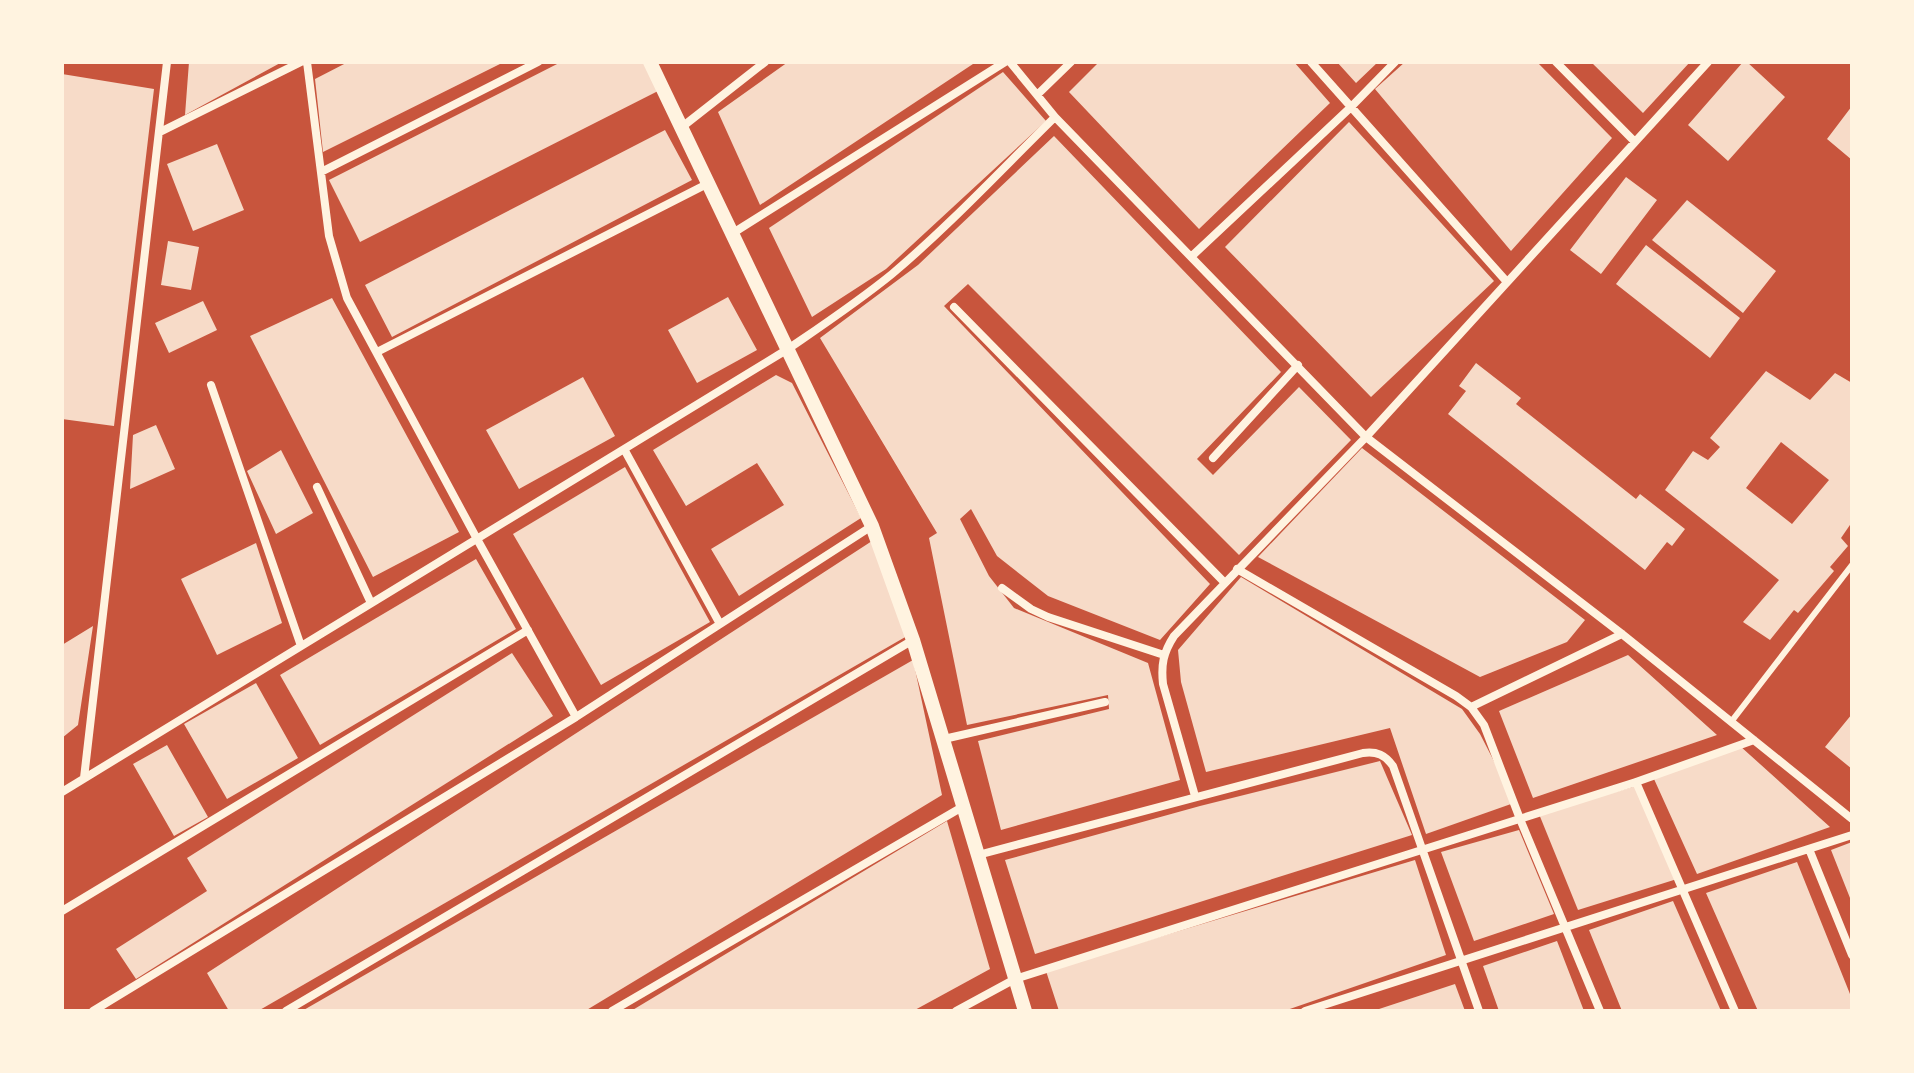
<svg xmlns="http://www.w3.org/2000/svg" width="1914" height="1073" viewBox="0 0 1914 1073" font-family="'Alegreya Sans',sans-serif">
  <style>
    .building { fill: #f7dbc8; fill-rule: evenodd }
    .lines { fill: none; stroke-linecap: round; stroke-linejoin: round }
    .service { stroke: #fff3e0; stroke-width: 6 }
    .minor { stroke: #fff3e0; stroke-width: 8 }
    .tertiary { stroke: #fff3e0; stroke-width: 14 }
  </style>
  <rect width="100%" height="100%" fill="#c8553d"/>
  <path class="building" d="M189 62H282L185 115Z
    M348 62H504L323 152 315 79Z
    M561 62H645L660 90 360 242 329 180Z
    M788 62H976L760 205 718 112Z
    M1099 62H1294L1330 103 1199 229 1069 92Z
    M1337 62H1378L1356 83Z
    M1405 62H1537L1612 138 1511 251 1375 89Z
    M1591 62H1690L1643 113Z
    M1743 62H1747L1785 97 1728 161 1688 125Z
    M1003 72 1046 121 886 269 812 317 769 228Z
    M62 74 154 89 114 426 62 419Z
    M1852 106V160L1827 139Z
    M1349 122 1494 281 1371 397 1225 247Z
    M665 130 692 180 392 337 365 285Z
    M1054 136 1281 372 1197 459 1213 475 1299 387 1351 440 1239 555 968 284 944 306 1210 584 1160 640 1048 596 997 556 971 509 960 519 989 576 1014 608 1148 663 1180 780 1001 830 978 741 1109 709 1108 695 967 725 929 538 937 533 820 338 918 265Z
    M217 144 244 210 193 231 167 164Z
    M1626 177 1657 200 1601 274 1570 250Z
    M1687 200 1776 271 1743 313 1652 240Z
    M168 241 199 247 191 290 161 285Z
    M1646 245 1740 318 1710 358 1616 284Z
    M728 297 757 350 697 383 668 330Z
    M332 298 459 532 373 577 250 336Z
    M203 301 217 330 169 353 155 323Z
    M1476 363 1521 398 1516 404 1636 499 1640 494 1685 529 1672 546 1667 542 1645 570 1448 414 1466 391 1459 386Z
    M1766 371 1810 400 1835 373 1852 383V522L1841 538 1848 546 1830 567 1834 571 1798 613 1794 610 1770 640 1743 622 1779 580 1665 490 1693 451 1708 460 1720 447 1710 438ZM1781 442 1829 480 1792 524 1746 488Z
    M776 375 792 383 861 518 739 596 711 549 784 505 757 463 686 506 653 450Z
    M583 377 615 436 519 489 486 430Z
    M156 425 175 469 130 489 133 435Z
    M1362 448 1585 620 1567 642 1480 677 1258 557Z
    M281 450 313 513 276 534 247 471Z
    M625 467 710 622 601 685 513 534Z
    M872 541 907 636 258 1011H229L207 973Z
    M256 543 282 623 217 655 181 579Z
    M476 559 516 629 320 745 280 675Z
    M1241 577 1462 709 1480 734 1498 769 1511 804 1426 834 1390 728 1206 772 1181 682 1178 650Z
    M93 626 78 725 62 738V645Z
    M512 653 553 716 136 979 116 949 207 891 187 858Z
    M1628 655 1717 735 1533 798 1499 711Z
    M913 660 942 795 585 1011H302Z
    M256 683 298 758 227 799 184 724Z
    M1852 714V769L1825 747Z
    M167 745 208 817 174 836 133 764Z
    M1740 746 1830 827 1697 874 1654 779Z
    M1380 761 1412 835 1035 954 1005 860 1200 806Z
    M1636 786 1677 879 1578 910 1539 814Z
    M947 821 990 969 913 1011H631Z
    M1519 830 1554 914 1474 941 1441 852Z
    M1852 842V903L1831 850Z
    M1415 860 1446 955 1284 1011H1059L1046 971Z
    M1797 862 1852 999V1011H1758L1706 893Z
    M1673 901 1721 1011H1622L1589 930Z
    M1557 941 1584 1011H1499L1483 966Z
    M1455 984 1465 1011H1376V1010Z"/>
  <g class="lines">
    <path class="service" d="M1731 722 1852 565"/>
    <path class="minor" d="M307 62 329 236 347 298 477 539 576 717
      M1010 62 1055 117 1366 437 1622 634 1852 819
      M1311 62 1507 282
      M1556 62 1635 142
      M1037 95 1071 62
      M682 127 765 62
      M160 132 301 62
      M321 172 538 62
      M733 233 1005 62
      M1192 256 1351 107 1395 62
      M954 307 1224 582
      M377 352 709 183
      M211 385 301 646
      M624 449 720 624
      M1213 458 1298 365
      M317 487 371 603
      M1237 569 1456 696 1471 707 1484 725 1520 819 1600 1011
      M1002 588 1031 609 1048 617 1164 655
      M1471 707 1622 634
      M944 739 1105 702
      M84 778 167 62
      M1636 782 1735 1011
      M62 792 788 349C823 325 859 301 892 274 950 225 1002 169 1055 117
      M1195 796 1163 684C1161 665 1163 653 1174 636L1366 437 1708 62
      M1809 849 1852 955
      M978 855 1363 753C1377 751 1385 755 1393 766L1479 1011
      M62 911 528 630
      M93 1011 576 717 872 526
      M286 1011 913 640
      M612 1011 964 806
      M956 1011 1015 979 1636 782 1754 740
      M1305 1011 1852 835"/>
    <path class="tertiary" d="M650 62 872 526 913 640 1025 1011"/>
  </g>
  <rect width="1914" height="1073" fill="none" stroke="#fff3e0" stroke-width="128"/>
</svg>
